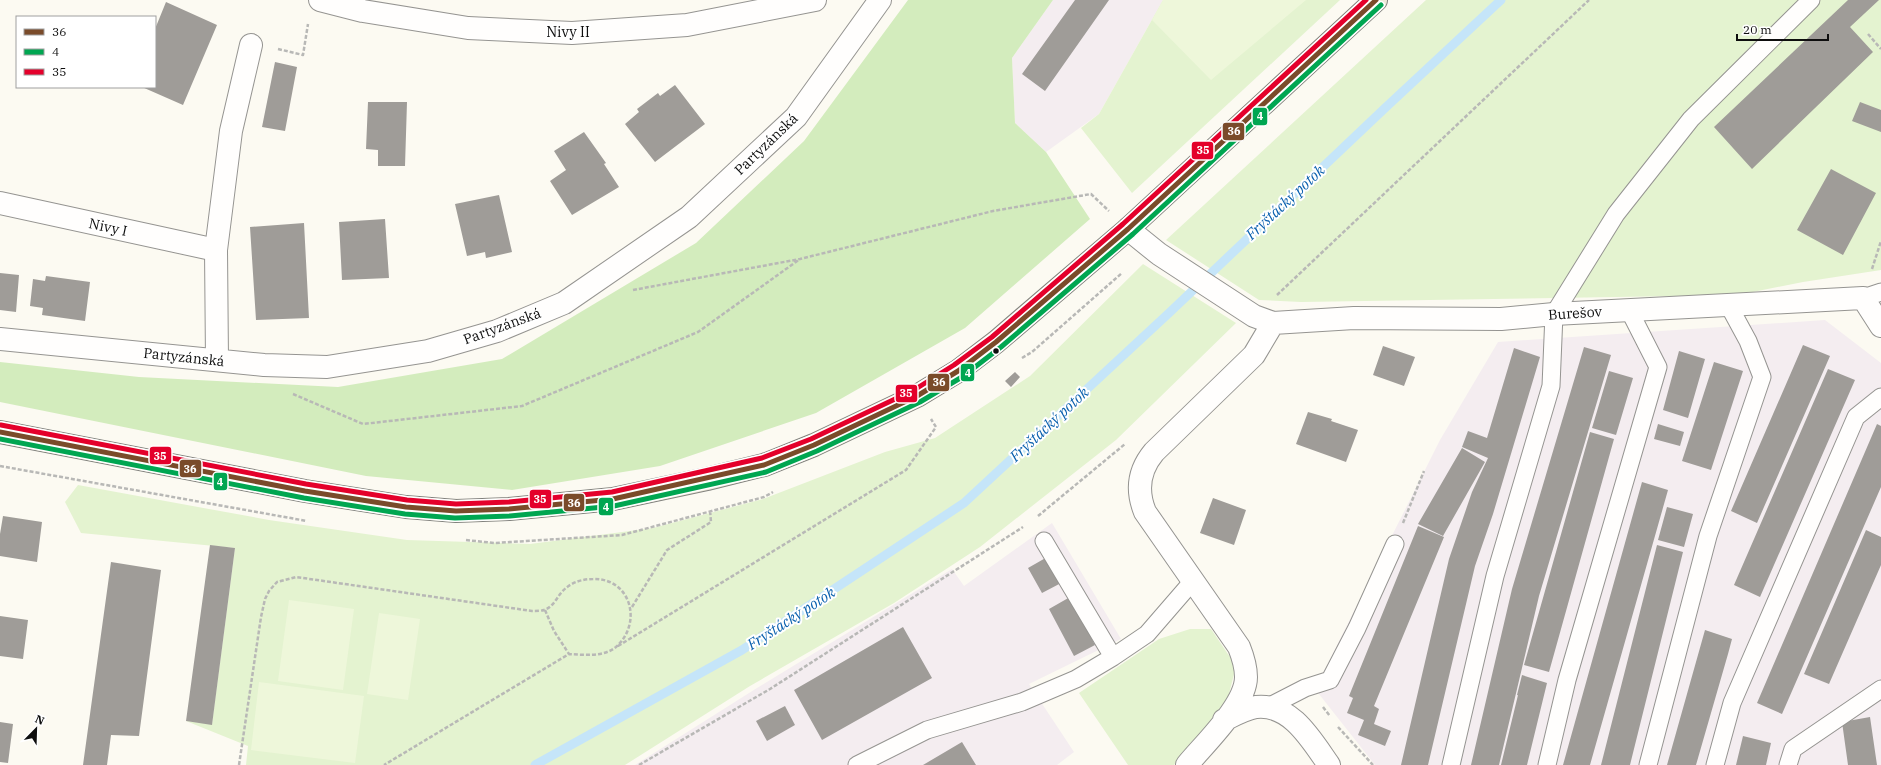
<svg xmlns="http://www.w3.org/2000/svg" width="1881" height="765" viewBox="0 0 1881 765" font-family="'IBM Plex Serif',serif">
  <style>
    .industrial { fill: #f4edf0 }
    .green { fill: #e4f3d0 }
    .forest { fill: #d3ecbd }
    .pitch { fill: #eef7da }
    .lines { fill: none; stroke-linecap: round; stroke-linejoin: round }
    .stream { stroke: #c5e5f9; stroke-width: 9 }
    .building { fill: #9f9c98 }
    .lane-casing { stroke: #959491; stroke-width: 19 }
    .street-casing { stroke: #959491; stroke-width: 24 }
    .primary-casing { stroke: #82827e; stroke-width: 24 }
    .path { stroke: #b8b8b6; stroke-width: 2.5; stroke-dasharray: 4 2; stroke-linecap: butt }
    .lane { stroke: #fffefd; stroke-width: 17 }
    .street { stroke: #fffefd; stroke-width: 22 }
    .primary { stroke: #ede9d8; stroke-width: 22 }
    .bus-1-casing { stroke: #fff; stroke-width: 8 }
    .bus-2-casing { stroke: #fff; stroke-width: 8 }
    .bus-3-casing { stroke: #fff; stroke-width: 8 }
    .bus-1 { stroke: #7a4b2a; stroke-width: 5 }
    .bus-2 { stroke: #00a651; stroke-width: 5 }
    .bus-3 { stroke: #e4002b; stroke-width: 5 }
    .bus-dot { fill: #0e0e0e; stroke: #fff; stroke-width: 1.5 }
    .labels { text-anchor: middle; dominant-baseline: central; stroke-width: 4; stroke-linejoin: round; paint-order: stroke }
    .street-label { font-size: 14px; fill: #0e0e0e; stroke: #fff }
    .water-label { font-size: 15px; font-style: italic; fill: #0a60ae; stroke: #fff }
    .line-badge { stroke: #fff; stroke-width: 1.5 }
    .badge-label { font-size: 11px; text-anchor: middle; font-weight: bold; fill: #fff }
  </style>
  <rect width="100%" height="100%" fill="#fcfaf2"/>
  <path class="industrial" d="M1053 0H1163L1099 114 1046 152 1015 123 1012 58Z
    M1825 320 1881 363V765H1375L1315 689 1440 440 1498 342Z
    M1052 523 1121 639 1029 684 1074 752 1057 765H635L757 688 952 569 964 586Z"/>
  <path class="green" d="M1163 0H1340L1132 193 1081 128 1099 114Z
    M1426 0H1881V270L1803 282 1738 295 1301 302 1259 300 1166 240Z
    M1143 264 1236 323 1116 440 980 547 894 603 750 686 625 765H246L248 746 186 721 212 724 235 548 81 533 65 502 78 485 269 520 407 540 530 544 653 528 763 499 885 452 935 438 1030 376Z
    M1190 629H1211L1236 666 1227 702 1174 765H1128L1079 693 1159 639Z"/>
  <path class="forest" d="M908 0H1053L1012 58 1015 123 1046 152 1090 219 965 328 816 413 660 466 512 490 366 476 0 402V362L139 377 338 387 502 359 696 243 804 141Z"/>
  <path class="pitch" d="M1163 0H1306L1211 80 1152 20Z
    M289 600 354 609 343 690 278 681Z
    M379 613 420 619 408 700 367 694Z
    M259 682 364 696 355 763 251 750Z"/>
  <g class="lines">
    <path class="stream" d="M535 765 742 650 964 503 1169 313 1384 109 1501 0"/>
  </g>
  <path class="building" d="M1075 0H1109L1045 91 1022 74Z
    M1848 0H1879L1850 27 1873 52 1752 169 1714 127Z
    M166 2 217 25 183 105 142 87H155V29Z
    M275 62 297 67 285 131 262 127Z
    M675 85 705 124 655 162 625 124 639 112 637 109 658 93 660 96Z
    M368 102H407L405 166H378V150L366 149Z
    M1860 102 1881 110V132L1852 121Z
    M584 132 606 163 604 164 619 187 572 215 550 181 566 170 554 151Z
    M1831 169 1876 193 1843 255 1797 230Z
    M499 195 512 252 486 258 485 252 467 256 455 204Z
    M385 219 389 278 342 280 339 222Z
    M304 223 309 318 256 320 250 227Z
    M0 273 19 275 16 312 0 310Z
    M46 276 90 282 85 321 42 315 43 308 30 306 33 279 45 281Z
    M1803 345 1830 356 1757 523 1731 511Z
    M1383 346 1415 357 1404 386 1373 375Z
    M1584 347 1611 355 1539 596 1499 765H1471L1512 589Z
    M1514 348 1540 357 1493 514 1475 566 1428 765H1401L1449 559 1472 492 1488 458 1462 447 1468 431 1487 438Z
    M1679 351 1705 359 1688 418 1663 410Z
    M1714 362 1743 371 1711 470 1682 461Z
    M1828 369 1855 380 1760 597 1734 585Z
    M1609 371 1633 378 1616 435 1592 428Z
    M1015 372 1020 377 1011 387 1005 381Z
    M1308 412 1332 419 1331 421 1358 430 1346 462 1296 444Z
    M1658 424 1684 432 1680 446 1654 439Z
    M1877 424 1881 426V487L1782 714 1757 703Z
    M1590 432 1614 439 1549 672 1524 665Z
    M1462 448 1485 462 1443 536 1418 524Z
    M1642 482 1668 490 1590 765H1563Z
    M1213 498 1246 510 1234 545 1200 533Z
    M1667 507 1693 514 1684 547 1658 540Z
    M3 516 42 522 37 562 0 556V534Z
    M1418 526 1444 537 1374 706 1379 709 1374 724 1391 731 1385 746 1358 735 1364 720 1347 713 1353 698 1349 696Z
    M1866 530 1881 537V565L1829 684 1804 674Z
    M210 545 235 548 212 725 186 721Z
    M1657 545 1683 552 1630 765H1601Z
    M1049 556 1063 582 1042 593 1028 568Z
    M111 562 161 570 139 736 111 735 107 765H83Z
    M1070 597 1095 645 1074 656 1049 609Z
    M0 616 28 620 23 659 0 656Z
    M903 627 932 678 822 740 794 690Z
    M1705 630 1732 639 1728 654 1696 765H1667Z
    M1522 675 1547 683 1527 765H1501L1518 695 1525 697 1517 695Z
    M785 706 795 725 767 741 756 721Z
    M1870 717 1877 765H1848L1842 722Z
    M0 722 13 724 8 763 0 762Z
    M1743 736 1771 743 1766 765H1736Z
    M962 742 976 765H923Z"/>
  <g class="lines">
    <g class="lane-casing">
      <path id="lane" d="M1863 298 1881 292
        M1044 541 1113 657
        M1268 707 1305 688 1330 680 1357 628 1395 544
        M857 765 927 730 1022 702 1076 679 1113 657 1147 634 1192 582
        M1451 765 1495 576 1551 386 1554 314 1616 214 1691 119 1811 0
        M1547 765 1567 680 1658 367 1629 310
        M1648 765 1708 536 1762 377 1748 341 1729 306
        M1715 765 1732 703 1856 417 1881 397
        M1788 765 1793 749 1881 689"/>
    </g>
    <g class="street-casing">
      <path id="street" d="M320 0 363 11 468 28 572 33 687 25 815 0
        M0 203 216 250
        M1128 229 1159 254 1254 316 1273 323 1354 318 1501 319 1554 314 1863 298 1881 326
        M0 339 264 365 327 367 428 351 497 331 564 303 689 217 796 117 880 0
        M217 360 216 250 231 131 251 45
        M1224 720C1234 715 1245 709 1256 707 1291 703 1312 741 1329 765
        M1187 765C1204 744 1246 705 1246 677 1246 666 1243 657 1239 647L1145 512C1136 490 1139 470 1154 452L1254 355 1273 323"/>
    </g>
    <g class="primary-casing">
      <path id="primary" d="M0 432 305 491 406 507 456 511 509 509 613 499 707 479 764 465 814 445 917 396 958 371 996 342 1128 229 1376 0"/>
    </g>
    <path class="path" d="M1868 34 1881 49
      M278 49 303 55 308 24
      M1872 269 1881 241
      M633 290 800 259 993 211 1091 194 1109 211
      M1277 295 1589 0
      M1022 358 1032 352 1122 273
      M293 394 363 424 522 406 698 332 800 259
      M0 466 307 521
      M1038 516 1125 444
      M1403 523 1424 471
      M466 540 494 543 622 535 764 497 773 492
      M632 607 667 550 711 522 710 510
      M545 610 554 631 569 654
      M618 646 906 470 936 427 931 419
      M1323 707 1330 716
      M1338 727 1373 765
      M239 765 261 617 265 599 269 591 277 582 296 577 532 611C536 611 541 611 544 610 553 607 556 599 561 593 569 583 581 579 593 579 631 578 643 623 616 647 604 657 584 655 569 654L384 765
      M639 765 770 689 1023 527"/>
    <use href="#lane" class="lane"/>
    <use href="#street" class="street"/>
    <use href="#primary" class="primary"/>
    <g class="bus-1-casing">
      <path id="bus-1" d="M0 432 305 491 406 507 456 511 509 509 613 499 764 465 814 445 917 396 958 371 996 342 1128 229 1376 0"/>
    </g>
    <g class="bus-2-casing">
      <path id="bus-2" d="M0 439 304 498 405 514 455 518 510 516 614 506 766 472 817 451 920 402 962 377 1001 347 1133 234 1381 5"/>
    </g>
    <g class="bus-3-casing">
      <path id="bus-3" d="M1 425 306 484 407 500 456 504 509 502 612 492 762 458 811 439 914 390 954 365 992 337 1123 224 1366 0"/>
    </g>
    <use href="#bus-1" class="bus-1"/>
    <use href="#bus-2" class="bus-2"/>
    <use href="#bus-3" class="bus-3"/>
  </g>
  <circle class="bus-dot" cx="996" cy="351" r="3.5"/>
  <g class="labels">
    <g class="street-label">
      <text x="568" y="32">Nivy II</text>
      <text transform="translate(766 144) rotate(-44)">Partyzánská</text>
      <text transform="translate(108 227) rotate(12)">Nivy I</text>
      <text transform="translate(1575 313) rotate(-4)">Burešov</text>
      <text transform="translate(502 326) rotate(-20)">Partyzánská</text>
      <text transform="translate(184 357) rotate(6)">Partyzánská</text>
    </g>
    <g class="water-label">
      <text transform="translate(1285 202) rotate(-43)">Fryštácký potok</text>
      <text transform="translate(1049 424) rotate(-43)">Fryštácký potok</text>
      <text transform="translate(791 618) rotate(-33)">Fryštácký potok</text>
    </g>
  </g>
  <g class="line-badge">
    <rect x="1252" y="107" width="16" height="19" rx="4" fill="#00a651"/>
    <rect x="1222" y="122" width="23" height="19" rx="4" fill="#7a4b2a"/>
    <rect x="1191" y="141" width="23" height="19" rx="4" fill="#e4002b"/>
    <rect x="960" y="363" width="15" height="19" rx="4" fill="#00a651"/>
    <rect x="927" y="373" width="23" height="19" rx="4" fill="#7a4b2a"/>
    <rect x="895" y="384" width="23" height="19" rx="4" fill="#e4002b"/>
    <rect x="149" y="446" width="23" height="19" rx="4" fill="#e4002b"/>
    <rect x="179" y="459" width="23" height="19" rx="4" fill="#7a4b2a"/>
    <rect x="213" y="472" width="15" height="19" rx="4" fill="#00a651"/>
    <rect x="529" y="489" width="23" height="20" rx="4" fill="#e4002b"/>
    <rect x="563" y="493" width="22" height="19" rx="4" fill="#7a4b2a"/>
    <rect x="598" y="497" width="16" height="19" rx="4" fill="#00a651"/>
  </g>
  <g class="badge-label">
    <text x="1260" y="120">4</text>
    <text x="1234" y="135">36</text>
    <text x="1203" y="154">35</text>
    <text x="968" y="377">4</text>
    <text x="939" y="386">36</text>
    <text x="906" y="397">35</text>
    <text x="160" y="460">35</text>
    <text x="190" y="473">36</text>
    <text x="220" y="486">4</text>
    <text x="540" y="503">35</text>
    <text x="574" y="507">36</text>
    <text x="606" y="511">4</text>
  </g>
  <rect x="16" y="16" width="140" height="72" fill="#ffffff" stroke="#9f9f9f"/>
  <rect x="24" y="29" width="20" height="6" fill="#7a4b2a" stroke="#9f9f9f"/>
  <text x="52" y="36" font-size="12" fill="#0e0e0e">36</text>
  <rect x="24" y="49" width="20" height="6" fill="#00a651" stroke="#9f9f9f"/>
  <text x="52" y="56" font-size="12" fill="#0e0e0e">4</text>
  <rect x="24" y="69" width="20" height="6" fill="#e4002b" stroke="#9f9f9f"/>
  <text x="52" y="76" font-size="12" fill="#0e0e0e">35</text>
  <g transform="translate(36 729) rotate(23)" stroke="#ffffff" stroke-width="3" paint-order="stroke">
  <path d="M0-3L7 15L0 10L-7 15Z" fill="#0e0e0e"/>
  <text y="-6" font-size="11" font-weight="bold" text-anchor="middle" fill="#0e0e0e">N</text>
  </g>
  <path d="M1737 34v6h91v-6" fill="none" stroke="#0e0e0e" stroke-width="2"/>
  <text x="1743" y="34" font-size="12" fill="#0e0e0e" stroke="#ffffff" stroke-width="3" paint-order="stroke">20 m</text>
</svg>
